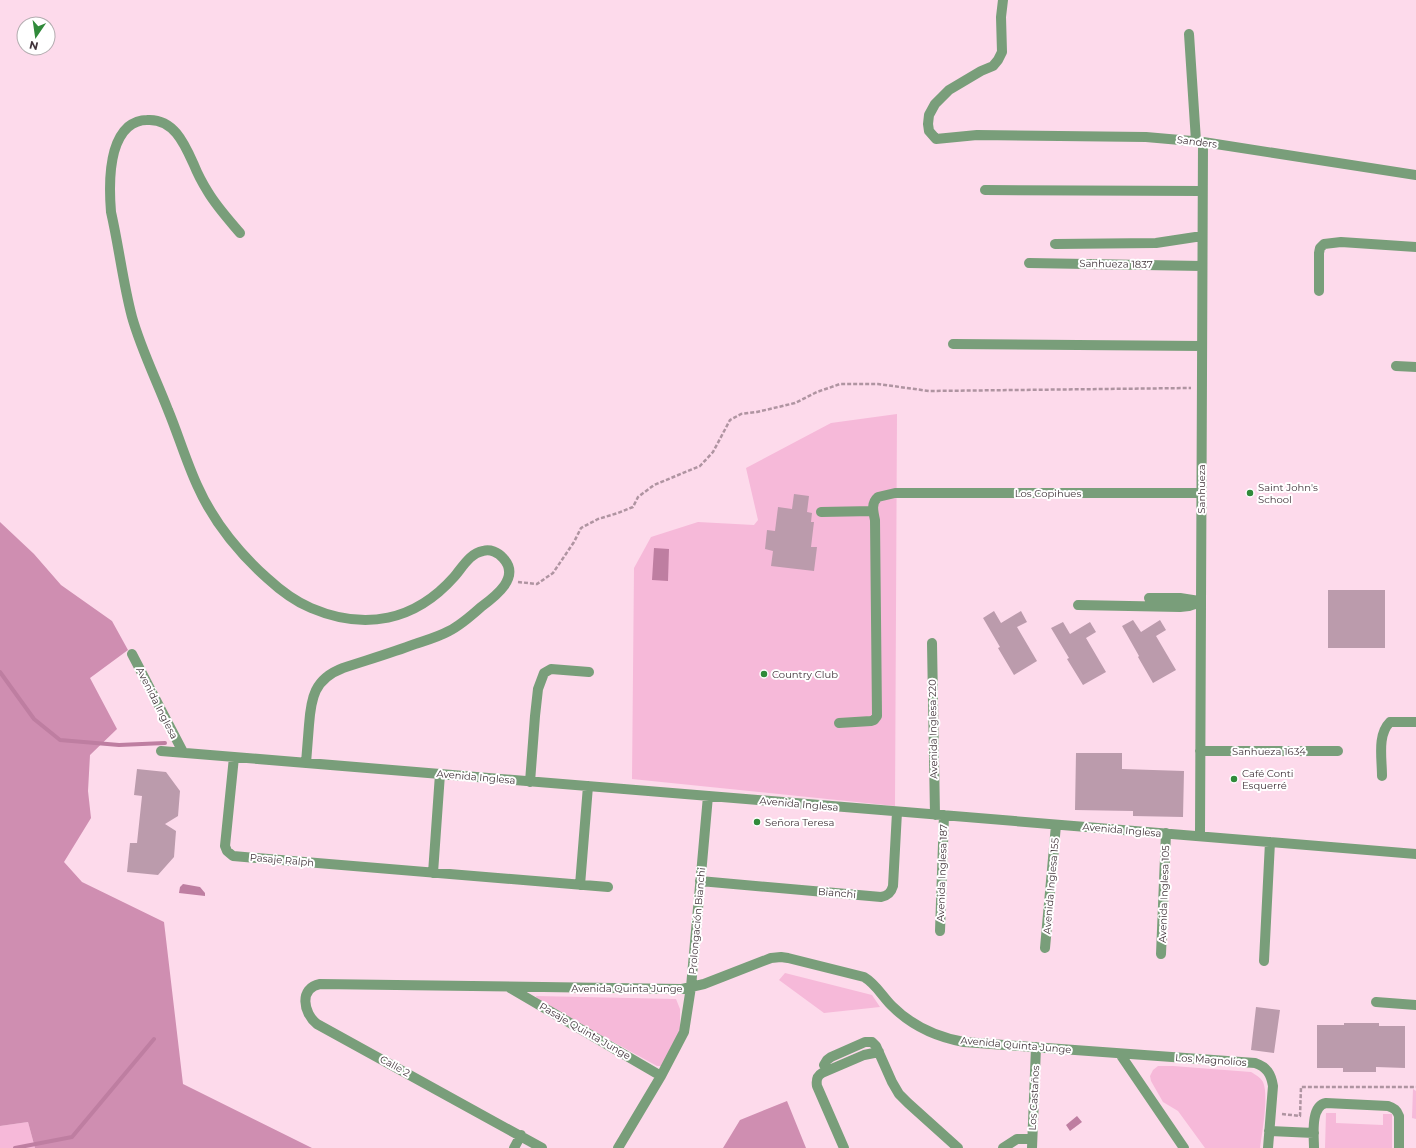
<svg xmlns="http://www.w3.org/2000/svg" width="1416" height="1148" viewBox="0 0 1416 1148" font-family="Montserrat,sans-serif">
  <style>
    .green { fill: #f6b9d9 }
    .forest { fill: #cf8eb1 }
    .water { fill: #be7ea1 }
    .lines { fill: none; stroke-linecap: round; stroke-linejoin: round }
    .stream { stroke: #be7ea1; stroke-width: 4 }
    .building { fill: #bb9bac }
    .path { stroke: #af94a1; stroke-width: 2.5; stroke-dasharray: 4 2; stroke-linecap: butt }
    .minor { stroke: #799e7a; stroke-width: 10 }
    .poi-dot { fill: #308a3a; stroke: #fff; stroke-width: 1.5 }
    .labels { text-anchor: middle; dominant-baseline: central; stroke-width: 4; stroke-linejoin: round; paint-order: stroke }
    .street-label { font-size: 10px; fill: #41333a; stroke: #fff }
    .poi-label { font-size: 10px; fill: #41333a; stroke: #fff; text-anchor: start }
  </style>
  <rect width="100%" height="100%" fill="#fddaeb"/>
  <path class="green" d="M897 414 895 806 632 779 634 568 651 537 698 522 754 525 758 520 746 468 831 423Z
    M785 973 872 995 880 1007 824 1013 779 980Z
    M536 996 676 999 680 1009V1030L663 1066H657L537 1000Z
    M1158 1066H1173L1251 1072C1256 1075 1260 1077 1263 1082 1269 1095 1262 1133 1260 1148H1205L1178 1111 1163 1102 1151 1081 1150 1076 1153 1070Z
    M1413 1089 1416 1091V1119L1412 1118Z
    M1326 1113H1336V1123L1383 1125V1114H1392V1148H1325Z
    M28 1122 35 1148H0V1126Z"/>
  <path class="forest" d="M0 522 34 554 61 585 112 621 128 650 90 678 117 729 90 755 88 791 91 818 64 862 82 882 164 922 183 1084 312 1148H35L28 1122 0 1126Z
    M787 1101 806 1148H723L740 1120Z"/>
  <path class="water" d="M654 548 669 549 668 581 652 580Z
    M183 884 200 887 205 893V896L179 893 180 887Z
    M1077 1116 1082 1122 1070 1131 1066 1125Z"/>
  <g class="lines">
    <path class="stream" d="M0 672 34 719 60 740 119 745 165 743
      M15 1148 72 1137 154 1039"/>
  </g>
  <path class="building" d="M794 494 809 496 807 512 812 513 811 522H814L811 547H817L814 571 771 566 773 551 765 549 767 530 775 531 778 507 792 509Z
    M1328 590H1385V648H1328Z
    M994 611 1001 623 1021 611 1027 622 1017 627 1037 661 1014 675 998 648 1000 647 983 618Z
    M1133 620 1141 632 1160 620 1166 630 1156 636 1176 670 1153 683 1138 657 1139 656 1122 626Z
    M1063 622 1070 634 1090 622 1096 632 1086 638 1106 672 1083 685 1067 659 1069 658 1051 628Z
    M1076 753H1122V769L1184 771 1183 817 1133 816V811L1075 810Z
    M137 769 166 772 180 791 178 816 165 824 176 831 174 857 158 875 127 872 130 843H137L142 796 134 795Z
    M1256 1007 1280 1010 1274 1053 1251 1050Z
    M1344 1023H1379V1026H1405V1068L1376 1067V1072H1343V1068H1317V1025H1344Z"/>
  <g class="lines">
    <path class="path" d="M518 582 537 584 553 573 574 542 581 528 598 519 618 513 633 507 638 497 654 485 700 466 713 452 730 420 741 414 757 412 795 403 817 392 840 384H878L929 391 1191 388
      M1282 1114 1300 1116 1301 1087H1416"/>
    <path class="minor" d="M1003 0 1001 17 1002 52 998 60 993 66 981 71 949 90 935 104 929 115 928 124 929 131 936 139 977 135 1146 137 1203 142 1416 175
      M1189 34 1196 141
      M985 190 1202 191
      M240 233C229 220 217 207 208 192 203 184 198 175 194 165 185 145 174 118 147 120 140 120 133 123 128 127 108 145 109 187 111 212 119 247 123 283 132 317 141 349 156 379 168 410 178 434 186 461 197 485 213 521 238 552 267 578 280 590 294 601 311 608 365 631 415 621 454 577 462 568 470 553 483 551 490 549 498 552 503 558 521 577 496 596 481 607 471 616 461 625 449 631 438 637 427 640 415 644 391 653 367 660 343 668 314 679 311 698 309 725 308 738 307 751 306 763
      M1055 244 1156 243 1202 236
      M1029 263 1202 266
      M1319 291V253L1320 248 1324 244 1341 242 1416 247
      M953 344 1202 346
      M1396 366 1416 367
      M821 512 873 511
      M1149 598H1180L1199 601
      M1078 605 1180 607 1189 606 1201 602
      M932 643 935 815
      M132 654 183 752
      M839 723 871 721 874 720 877 716 875 520C873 511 871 503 878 497L895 493H1201
      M161 751 1416 854
      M1200 751H1338
      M234 757 225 846 227 851 233 856 608 887
      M1382 776C1382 758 1377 735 1390 722H1416
      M530 782 535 716 538 689 544 673 551 669 589 672
      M1200 836 1203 142
      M433 873 440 774
      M700 881 881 897C888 896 891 893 893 886L897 812
      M580 885 588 786
      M940 931 944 815
      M1045 948 1056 825
      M1161 954 1166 833
      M1264 961 1270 842
      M510 988 661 1076
      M1376 1002 1416 1005
      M1120 1054 1184 1148
      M824 1065 827 1060 831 1057 865 1042H872L876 1046 892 1082 899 1094 908 1103 958 1148
      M1269 1131 1314 1133
      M514 1148 521 1135
      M542 1148 317 1024C303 1013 299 988 320 984L682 989 704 984 771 958 781 957 788 958 864 977C876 984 882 996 892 1006 912 1026 936 1037 964 1042L1255 1063C1267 1067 1271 1074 1273 1086L1268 1148
      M618 1148 661 1076 684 1032 691 987 708 796
      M844 1148 817 1086C816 1080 817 1076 822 1073L864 1055 879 1052
      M1003 1148 1017 1139H1032
      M1032 1148 1036 1047
      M1314 1148C1314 1136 1310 1106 1326 1103L1388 1106C1394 1108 1397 1110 1399 1116V1148"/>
  </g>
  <g class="poi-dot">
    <circle cx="1250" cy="493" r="4"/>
    <circle cx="764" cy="674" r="4"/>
    <circle cx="1234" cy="779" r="4"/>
    <circle cx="757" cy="822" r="4"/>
  </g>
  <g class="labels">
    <g class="street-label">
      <text transform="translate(1197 142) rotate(7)">Sanders</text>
      <text transform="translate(1116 264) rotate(1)">Sanhueza 1837</text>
      <text transform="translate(1201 489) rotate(-90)">Sanhueza</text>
      <text x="1048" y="493">Los Copihues</text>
      <text transform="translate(157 703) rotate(63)">Avenida Inglesa</text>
      <text transform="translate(933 729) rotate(-91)">Avenida Inglesa 220</text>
      <text x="1269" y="751">Sanhueza 1634</text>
      <text transform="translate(476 777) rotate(5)">Avenida Inglesa</text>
      <text transform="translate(799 804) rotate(5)">Avenida Inglesa</text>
      <text transform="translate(1122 830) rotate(5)">Avenida Inglesa</text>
      <text transform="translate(282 860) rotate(5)">Pasaje Ralph</text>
      <text transform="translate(942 873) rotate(-88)">Avenida Inglesa 187</text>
      <text transform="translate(1051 886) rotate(-85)">Avenida Inglesa 155</text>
      <text transform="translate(837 893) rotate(5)">Bianchi</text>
      <text transform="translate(1164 894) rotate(-88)">Avenida Inglesa 105</text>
      <text transform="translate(697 921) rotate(-85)">Prolongación Bianchi</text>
      <text x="627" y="988">Avenida Quinta Junge</text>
      <text transform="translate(585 1031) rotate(30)">Pasaje Quinta Junge</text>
      <text transform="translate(1016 1045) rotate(5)">Avenida Quinta Junge</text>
      <text transform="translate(1211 1060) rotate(4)">Los Magnolios</text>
      <text transform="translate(395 1066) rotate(29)">Calle 2</text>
      <text transform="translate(1034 1098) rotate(-87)">Los Castaños</text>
    </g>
    <g class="poi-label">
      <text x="1258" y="487">Saint John's<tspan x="1258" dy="12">School</tspan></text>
      <text x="772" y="674">Country Club</text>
      <text x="1242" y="773">Café Conti<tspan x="1242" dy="12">Esquerré</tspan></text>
      <text x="765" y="822">Señora Teresa</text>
    </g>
  </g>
  <g transform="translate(36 36) rotate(193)"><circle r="19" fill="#ffffff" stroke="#b3adb0"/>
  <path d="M0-3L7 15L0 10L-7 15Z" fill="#308a3a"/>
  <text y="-6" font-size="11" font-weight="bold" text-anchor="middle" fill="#41333a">N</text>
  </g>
</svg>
